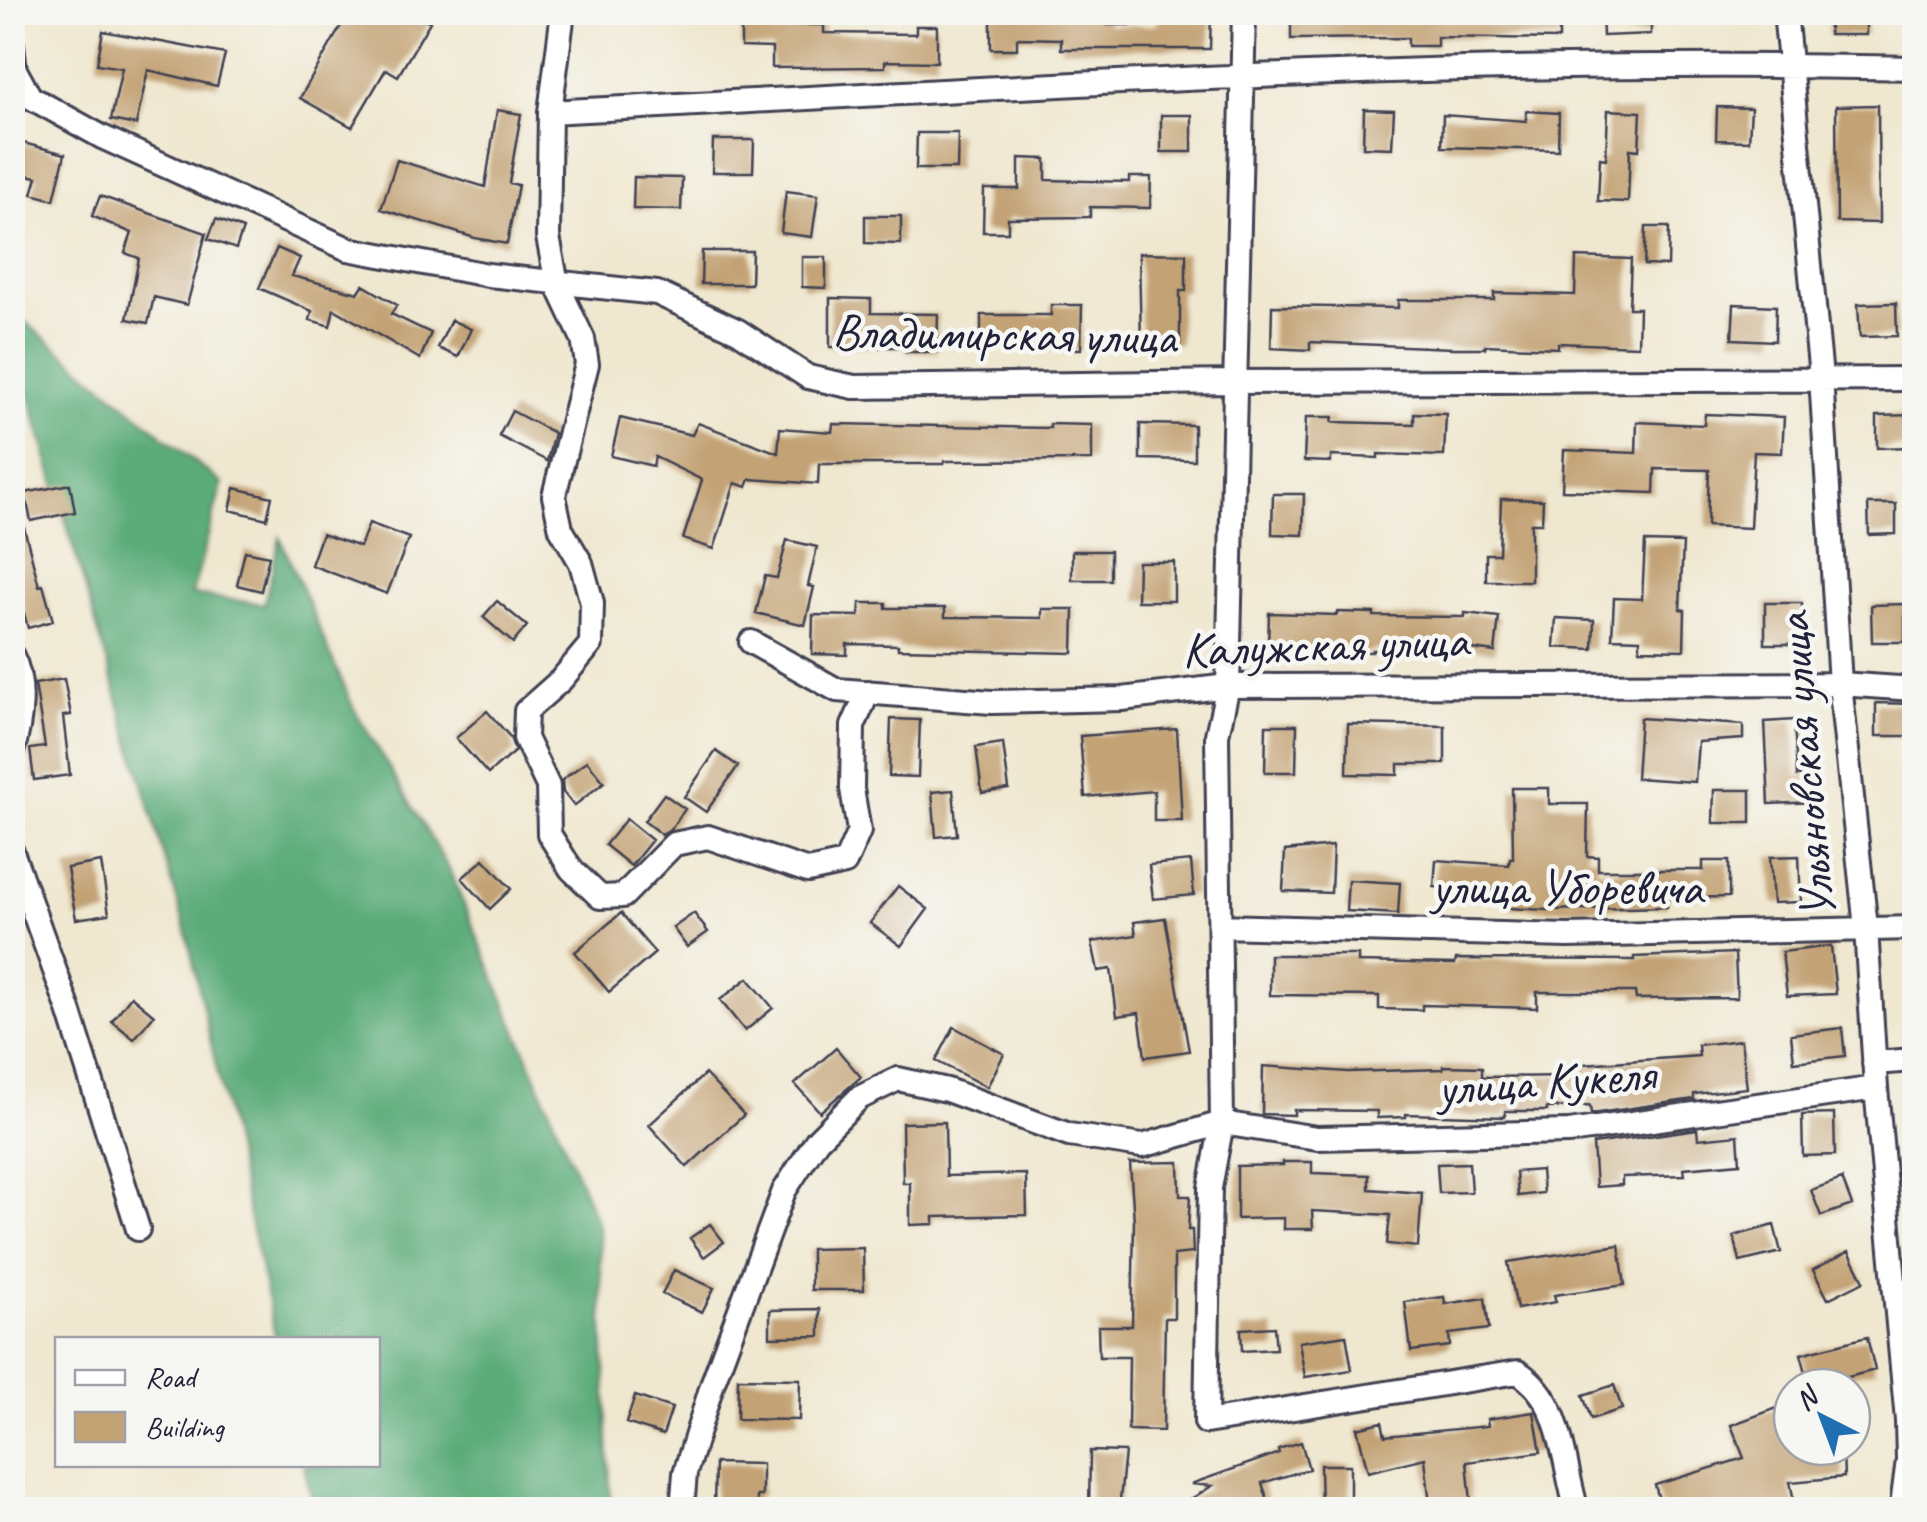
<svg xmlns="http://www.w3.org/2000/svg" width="1927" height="1522" viewBox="0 0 1927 1522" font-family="Caveat,sans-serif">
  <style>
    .forest { fill: #5bac79; stroke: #3e675a; stroke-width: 2.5 }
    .building { fill: #c3a274 }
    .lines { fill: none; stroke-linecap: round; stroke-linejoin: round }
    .street-casing { stroke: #414051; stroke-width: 28 }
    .street { stroke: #fff; stroke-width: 22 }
    .labels { text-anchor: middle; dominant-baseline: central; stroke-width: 9; stroke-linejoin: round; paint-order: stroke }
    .street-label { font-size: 50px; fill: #22223b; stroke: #f6f6f2 }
  </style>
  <rect width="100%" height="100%" fill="#f6f6f2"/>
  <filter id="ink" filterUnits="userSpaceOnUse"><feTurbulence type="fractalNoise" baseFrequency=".01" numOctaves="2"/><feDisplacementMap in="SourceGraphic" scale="20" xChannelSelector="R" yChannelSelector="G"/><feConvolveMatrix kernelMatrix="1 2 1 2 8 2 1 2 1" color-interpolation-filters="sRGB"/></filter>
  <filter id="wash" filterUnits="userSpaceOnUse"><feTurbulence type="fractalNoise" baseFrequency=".0048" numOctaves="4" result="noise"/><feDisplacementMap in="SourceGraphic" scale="40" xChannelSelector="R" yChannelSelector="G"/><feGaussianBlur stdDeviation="2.25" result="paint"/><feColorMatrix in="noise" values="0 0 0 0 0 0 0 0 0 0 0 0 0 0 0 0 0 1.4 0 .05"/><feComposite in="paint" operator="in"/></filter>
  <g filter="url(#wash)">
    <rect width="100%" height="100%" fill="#efe7cf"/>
    <path class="forest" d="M12 311 222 484 192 595 264 604 280 538 353 707 449 869 599 1227 611 1509H314L304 1465 378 1464V1340L276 1339 187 934 13 341Z"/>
    <g id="blocks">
      <path class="building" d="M349 12H413L430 22 398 76 386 69 352 127 300 98Z
        M741 12H763V25H824V33L916 34V26H937V62L885 61V67L772 68V48L741 47Z
        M1108 12V25H1157L1158 12H1211L1210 49H1061V39L1017 38V49H991V14Z
        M1291 12H1559V39L1437 37V46H1408V38L1291 39Z
        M1602 12H1651V34L1603 36Z
        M1829 12H1866V35H1829Z
        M103 31 225 54 217 86 148 70 136 125 111 120 122 68 97 64Z
        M1878 105 1879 223 1837 222 1836 106Z
        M1717 107 1751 108 1749 141 1716 140Z
        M1364 109 1394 110 1392 148 1363 147Z
        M497 110 521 114 509 183 518 185 507 244 475 238 381 209 397 160 485 187Z
        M1608 110 1641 112 1639 150 1630 149 1628 202 1598 201 1600 158 1606 159Z
        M1526 111 1559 113 1558 150 1442 147 1443 115 1526 121Z
        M1161 115H1192V152H1161Z
        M917 133H958L957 169H916Z
        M12 140 65 154 54 200 32 194 37 177 12 172Z
        M713 140H754L753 172H712Z
        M1019 158 1046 159V180L1129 182V177H1151L1150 208 1090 207V217L1008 218V232H983L984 189H1019Z
        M634 177 682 178 681 210 633 209Z
        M786 191 818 195 812 237 781 233Z
        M100 196 206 233 187 305 154 297 148 323 127 319 139 258 125 253 132 233 92 216Z
        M865 216H901V244L865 243Z
        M216 219 243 229 236 249 208 239Z
        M1646 227H1669L1668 266 1644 265Z
        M277 248 300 258 292 276 358 293 363 285 397 305 391 314 431 333 420 359 334 309 330 326 310 320 312 311 259 288Z
        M702 251H752L751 284H701Z
        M1139 253 1186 254V291H1180V344H1141Z
        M802 257H826V288L802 287Z
        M1576 257 1631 259 1629 308H1639L1638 346 1558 343V348L1485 345V348H1452L1310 342V350L1271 348 1272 306 1398 308V300H1494V293L1575 295Z
        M830 298 871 299V313L938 314 937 352H906V347H830Z
        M1896 303 1897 336 1860 337 1858 304Z
        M1734 304 1776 306 1775 341 1732 339Z
        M1051 305H1082L1081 349 981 348V315H1051Z
        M451 320 471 329 458 357 438 348Z
        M512 411 554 433 547 461 499 436Z
        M1414 413 1446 414 1444 456 1378 454V458L1331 456V462L1304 461 1306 417H1333L1332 422 1414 424Z
        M1705 414 1784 417 1782 453 1754 452 1750 528 1707 526 1709 470 1655 469 1654 493 1562 490 1564 450 1636 453 1637 422 1704 425Z
        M1914 415V447L1877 448V416Z
        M620 418 692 435 698 423 778 453 780 428 832 432 833 424 1050 428V424L1092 425V460L944 461V464H819L818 484 750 479 747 487 735 483 714 549 683 539 702 480 655 457 653 466 611 456Z
        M1140 424 1194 425V460L1140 459Z
        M70 484 75 512 31 521 25 493Z
        M235 488 272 497 267 519 230 510Z
        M1273 494H1304L1303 535 1272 534Z
        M1501 499 1543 500 1542 523H1531V581H1486V554H1499Z
        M1868 504H1896V534L1869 535Z
        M20 512 39 586 43 585 53 621 28 628 12 568V513Z
        M369 523 409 538 387 594 311 565 322 534 360 547Z
        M787 540 817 547 808 586 814 587 805 625 756 613 765 576 777 578Z
        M1645 542 1683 543 1680 609 1685 610 1684 650 1640 649V639L1612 638 1614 598 1642 599Z
        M245 551 269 556 261 591 237 585Z
        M1072 551H1110V580H1072Z
        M1138 562H1174V601H1137Z
        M497 601 527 626 513 643 483 617Z
        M860 603H886V608H945V617L1042 618V609H1074L1073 653 898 649V645L847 644V655L812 654 813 615 859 616Z
        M1765 603H1802L1801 644H1765Z
        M1905 604V642H1872L1871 605Z
        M1337 612 1374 613V616L1465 617V613L1499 617 1495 652 1450 646V651L1372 650V652L1268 648 1269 613 1337 615Z
        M1556 618 1594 620 1593 649 1554 647Z
        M64 679 71 715 63 716 70 775 34 780 30 749 45 747 35 684Z
        M1876 703 1914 704V736H1876Z
        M487 711 510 737 515 751 488 774 456 738Z
        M1640 718 1743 725V739L1698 742 1695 782 1636 778Z
        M891 719 920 720 918 777 889 776Z
        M1794 720 1797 776 1815 774 1817 802 1769 804 1765 722Z
        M1348 724 1445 726V764H1398V775L1347 774Z
        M1266 725H1297L1296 772H1265Z
        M1177 729 1182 821H1154V791L1085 797 1080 736Z
        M1003 743 1009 789 982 793 976 747Z
        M716 751 738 766 706 812 684 797Z
        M587 761 604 782 574 806 563 792 562 780Z
        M1512 788H1549V804H1588L1587 856 1598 857V870H1703V861H1729V897L1667 898V907L1547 910 1506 908 1507 891 1434 887 1436 860 1509 865 1510 858H1513Z
        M953 790 957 835 936 837 932 792Z
        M1714 790H1751V823H1713Z
        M664 794 685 809 670 830 662 835 644 821Z
        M626 819 652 840 631 866 605 845Z
        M1333 846 1331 893 1283 891 1285 851Z
        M1799 856 1801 902 1773 903 1770 857Z
        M484 859 511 889 490 909 462 878Z
        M1191 861 1194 895 1153 899 1149 865Z
        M101 862 109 914 76 919 67 868Z
        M1348 880 1400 883 1398 914 1346 911Z
        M898 886 928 909 901 946 870 923Z
        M621 913 655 953 609 992 575 952Z
        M694 913 708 932 687 947 673 928Z
        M1165 918 1189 1051 1145 1057 1139 1013 1117 1016 1111 969 1098 971 1092 942 1136 935 1134 922Z
        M1831 946 1836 994 1787 996 1782 952Z
        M1735 953 1737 998 1636 999 1635 992H1537V1008L1422 1005V1010L1379 1009V996L1270 995V955H1358V962L1455 964 1456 959 1634 960V957Z
        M748 978 773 1008 745 1031 720 1000Z
        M131 996 154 1015 134 1039 112 1021Z
        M954 1027 1004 1054 987 1087 936 1061Z
        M1842 1028 1845 1056 1794 1062 1791 1034Z
        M1741 1040 1747 1088 1694 1094V1099L1591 1114 1590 1106 1547 1108V1111H1505V1117L1406 1114V1117L1377 1118V1111L1294 1110V1115L1262 1114 1263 1066 1348 1072 1443 1069V1066L1482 1067V1077L1569 1076V1065L1699 1056 1698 1045Z
        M836 1048 861 1077 820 1112 795 1084Z
        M705 1074 744 1115 687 1167 649 1125Z
        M1834 1114 1835 1155 1803 1156 1802 1115Z
        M945 1122 946 1176 1026 1174 1027 1215 934 1217V1224L910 1225V1183H903L902 1123Z
        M1697 1129 1698 1139 1738 1135 1740 1163 1684 1168 1685 1175 1622 1177V1185L1596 1187 1593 1144Z
        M1179 1162 1180 1196H1190L1188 1230H1192L1193 1253 1174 1255V1318H1165L1163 1431 1128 1430 1129 1357H1099L1098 1326H1132L1134 1221 1130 1163Z
        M1283 1162H1312V1173L1369 1175V1189L1422 1193 1418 1247 1387 1244 1390 1215 1312 1211 1313 1229H1284V1218L1237 1219V1166L1283 1165Z
        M1469 1163 1471 1192 1439 1193 1437 1164Z
        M1541 1170 1543 1193 1518 1196 1516 1172Z
        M1842 1179 1852 1205 1821 1216 1811 1190Z
        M710 1224 724 1242 704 1257 690 1238Z
        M1774 1225 1781 1252 1740 1262 1734 1236Z
        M1619 1245 1625 1285 1554 1295 1556 1302 1517 1309 1508 1262Z
        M863 1248 864 1290H811V1249Z
        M1849 1251 1864 1281 1828 1299 1813 1270Z
        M674 1270 714 1288 702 1312 662 1294Z
        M1444 1297 1445 1304 1485 1298 1489 1329 1449 1334 1450 1346 1411 1351 1405 1302Z
        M820 1309V1336L770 1337V1310Z
        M1274 1327 1276 1349 1242 1351 1241 1329Z
        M1346 1335 1352 1370 1305 1377 1299 1342Z
        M1867 1337 1875 1370 1810 1387 1801 1354Z
        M738 1378 800 1379 799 1420 737 1419Z
        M1614 1385 1622 1409 1591 1419 1583 1395Z
        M635 1396 672 1408 663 1435 626 1423Z
        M1777 1408 1796 1456 1843 1452 1844 1477 1790 1482 1796 1510H1662L1655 1485 1744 1458 1731 1425Z
        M1534 1412 1541 1452 1467 1462 1471 1501 1430 1506 1425 1458 1368 1472 1357 1428 1382 1422 1385 1436 1488 1426 1487 1419Z
        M1301 1442 1309 1469 1262 1483 1271 1510H1173L1212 1486 1191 1484 1279 1453 1278 1449Z
        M1090 1451 1125 1452 1119 1510H1089Z
        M715 1463 762 1464V1496H757V1510H714Z
        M1320 1465H1350V1510H1321Z"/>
    </g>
  </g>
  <g filter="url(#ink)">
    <use href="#blocks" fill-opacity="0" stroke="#414051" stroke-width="2.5"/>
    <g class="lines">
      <g class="street-casing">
        <path id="street" d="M563 12 550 112 548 237 557 284 583 339 587 364 554 496 561 529 581 563 592 603 591 644 561 680 526 711 525 738 548 786 549 834 571 869 600 897 623 896 674 844 708 837 808 871 845 863 859 831 852 789 853 726 868 692
          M1244 12 1228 686 1217 735 1222 1123 1210 1188 1206 1422 1518 1372C1564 1401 1562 1462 1577 1510
          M1785 12 1821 377 1840 684 1866 928 1876 1088 1907 1421 1908 1460 1902 1506
          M12 44 15 70 30 97 102 137 348 249 488 275 657 293 738 331 808 377 854 387 1236 382 1914 379
          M550 112C1004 88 1460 57 1914 68
          M751 642 837 690 992 702 1122 699 1228 686 1840 684 1914 689
          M12 656C26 683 21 723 12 752
          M12 852 69 1010 138 1229
          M1220 926 1568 936 1914 928
          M1874 1063 1914 1060
          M682 1510 685 1473 713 1382 784 1191 817 1140 859 1098 898 1079 947 1090 1069 1135 1142 1146 1222 1123 1317 1138 1569 1132 1876 1088"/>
      </g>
      <use href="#street" class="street"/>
    </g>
  </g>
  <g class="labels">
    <g class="street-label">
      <text transform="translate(1004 334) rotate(1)">Владимирская улица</text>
      <text transform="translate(1325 645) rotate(-2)">Калужская улица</text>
      <text transform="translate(1805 766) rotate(-95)">Ульяновская улица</text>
      <text x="1567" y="887">улица Уборевича</text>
      <text transform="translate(1546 1081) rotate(-4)">улица Кукеля</text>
    </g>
  </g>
  <rect width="1927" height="1522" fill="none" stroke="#f6f6f2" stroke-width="50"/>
  <rect x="55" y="1337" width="325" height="130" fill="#f6f6f2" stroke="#a1a1a9" stroke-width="2.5"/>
  <rect x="75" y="1370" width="50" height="15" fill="#ffffff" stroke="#a1a1a9" stroke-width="2.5"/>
  <text x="145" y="1387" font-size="30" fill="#22223b">Road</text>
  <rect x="75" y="1412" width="50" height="30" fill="#c3a274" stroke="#a1a1a9" stroke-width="2.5"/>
  <text x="145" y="1437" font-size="30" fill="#22223b">Building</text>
  <g transform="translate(1822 1417) rotate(318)"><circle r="48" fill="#f6f6f2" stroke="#a1a1a9" stroke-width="2.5"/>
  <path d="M0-8L18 38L0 25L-18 38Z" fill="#1f6fb2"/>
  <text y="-15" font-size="28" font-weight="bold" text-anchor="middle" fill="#22223b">N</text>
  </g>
</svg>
